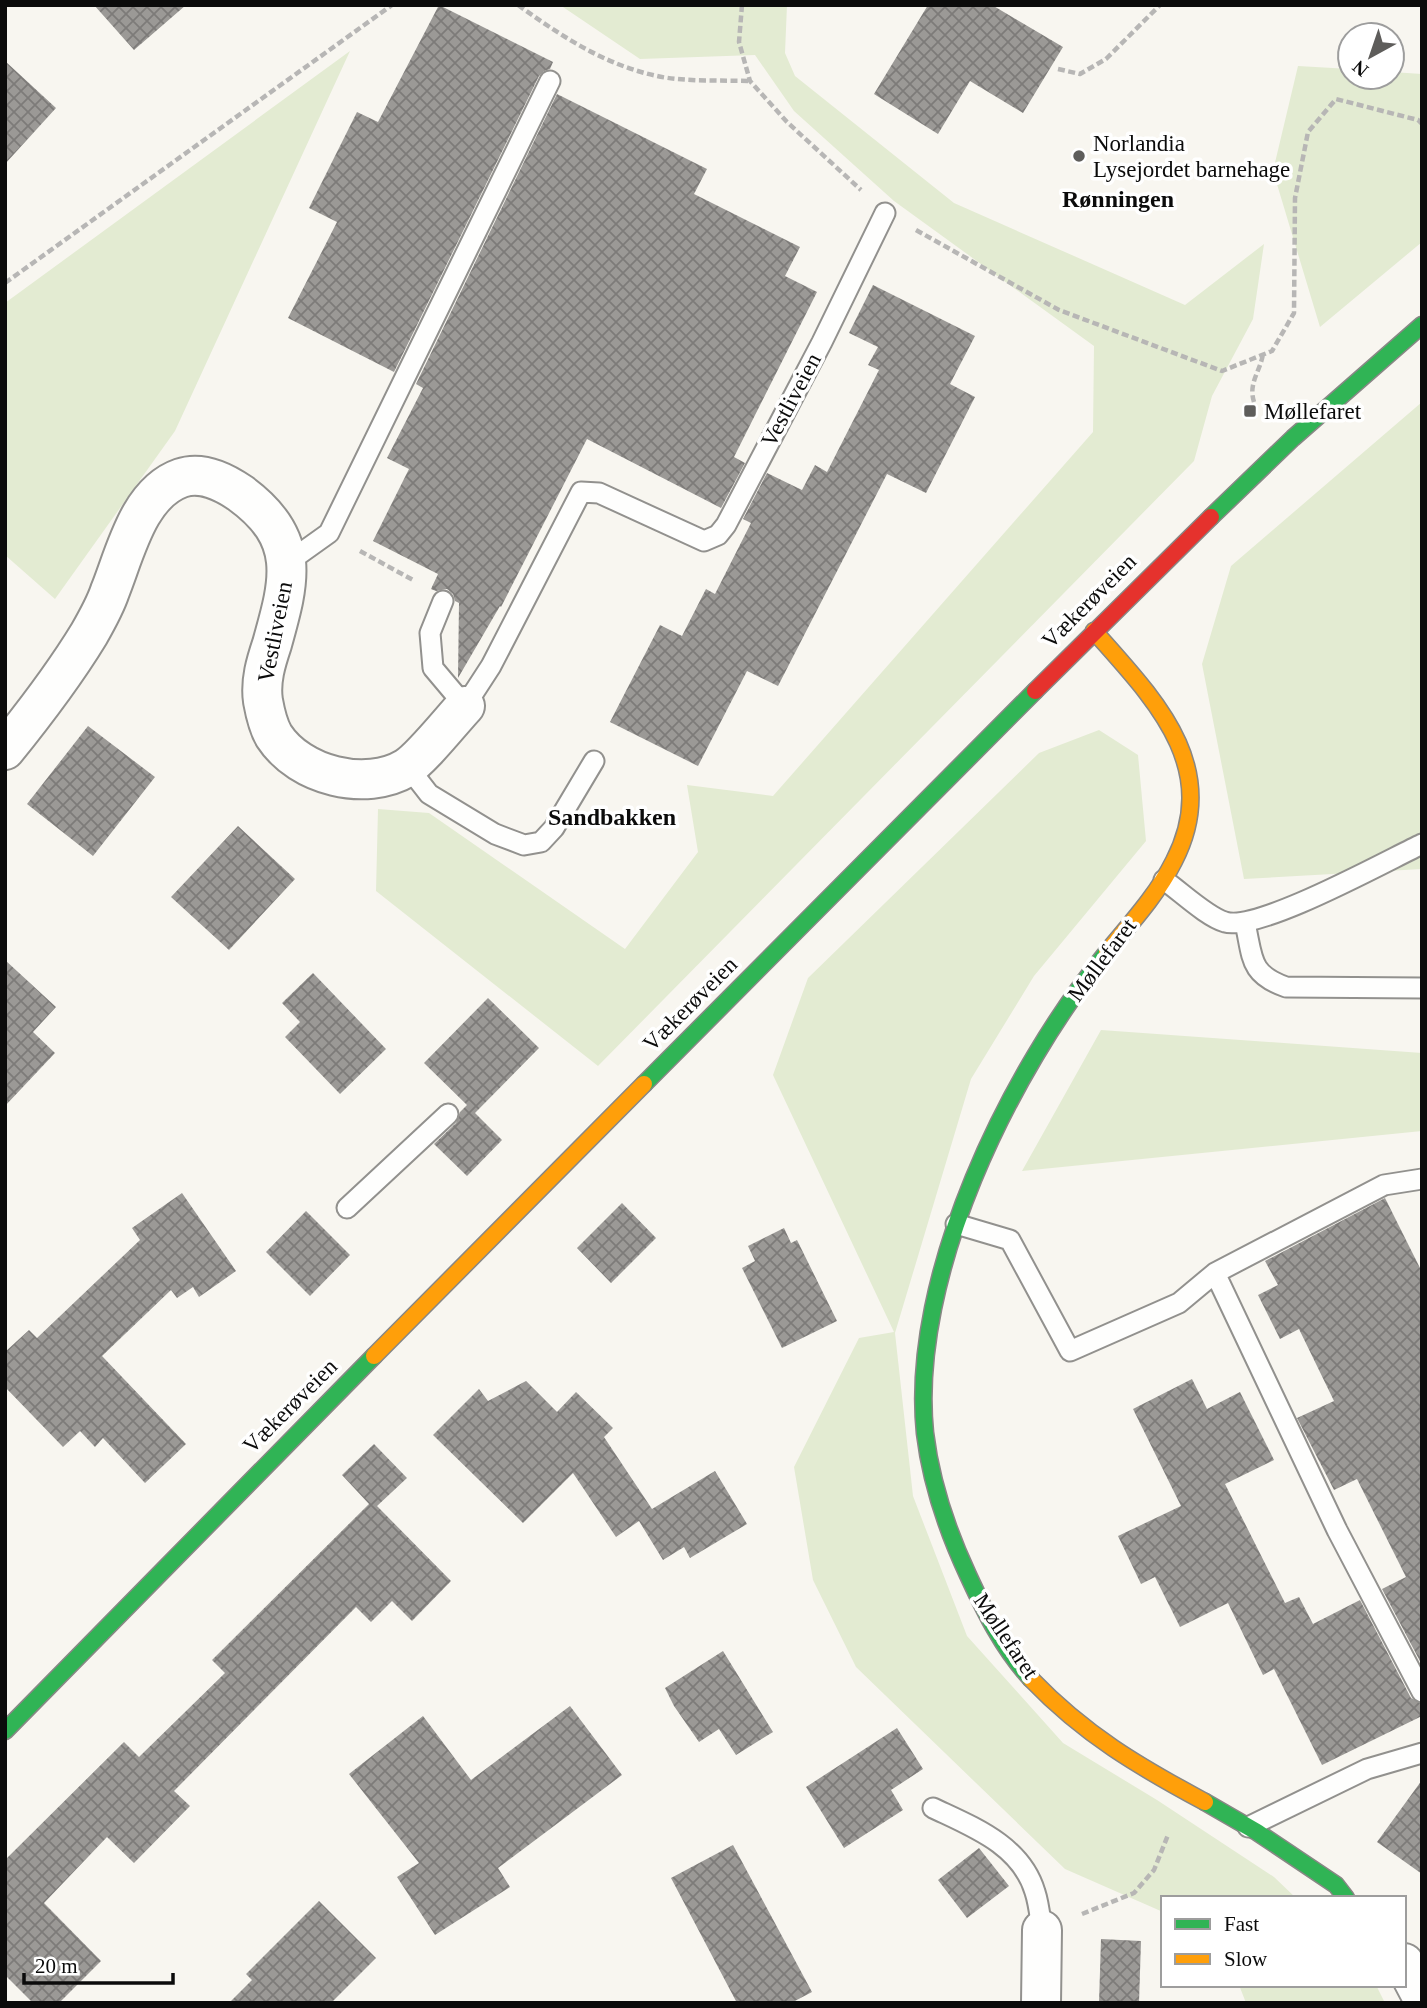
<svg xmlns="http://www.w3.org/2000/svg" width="1427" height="2008" viewBox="0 0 1427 2008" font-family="Georgia,serif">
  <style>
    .grass { fill: #e3ebd2 }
    .building { fill: url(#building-cross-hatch) }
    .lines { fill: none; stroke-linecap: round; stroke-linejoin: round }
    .lane-casing { stroke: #92918e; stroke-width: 23 }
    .street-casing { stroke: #92918e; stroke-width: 42 }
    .fast-casing { stroke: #888785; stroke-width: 19 }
    .slow-casing { stroke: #888785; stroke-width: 19 }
    .jam-casing { stroke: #888785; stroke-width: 19 }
    .path { stroke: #b7b6b5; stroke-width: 4.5; stroke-dasharray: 7 3.5; stroke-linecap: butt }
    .lane { stroke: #fefefd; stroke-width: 19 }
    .street { stroke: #fefefd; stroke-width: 38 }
    .fast { stroke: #30b455; stroke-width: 16 }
    .slow { stroke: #ff9f0a; stroke-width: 16 }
    .jam { stroke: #e5322d; stroke-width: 16 }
    .poi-dot { fill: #5e5d5b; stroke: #fff; stroke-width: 2.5 }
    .labels { text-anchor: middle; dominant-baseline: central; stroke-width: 7; stroke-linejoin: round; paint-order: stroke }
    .poi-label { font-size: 23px; fill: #0b0b0b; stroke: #fff; text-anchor: start }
    .street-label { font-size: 23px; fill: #0b0b0b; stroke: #fff }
    .neighbourhood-label { font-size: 24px; font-weight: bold; fill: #0b0b0b; stroke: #fff }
  </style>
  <defs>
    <pattern id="building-cross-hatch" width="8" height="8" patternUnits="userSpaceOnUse" patternTransform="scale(1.75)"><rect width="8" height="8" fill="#9b9996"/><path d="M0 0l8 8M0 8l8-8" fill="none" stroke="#7d7b79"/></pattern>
  </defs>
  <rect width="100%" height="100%" fill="#f8f6f0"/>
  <path class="grass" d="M560 5H787L785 53 795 76 954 203 1185 305 1264 244 1253 319 1212 396 1194 461 598 1066 376 891 378 809 429 813 625 949 698 852 687 785 773 796 1093 432 1094 346 894 201 794 111 755 55 640 59Z
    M350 51 175 431 55 599 5 555V303Z
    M1298 66 1350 69V77H1392V72L1422 74V242L1320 327 1273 171Z
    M1422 402V869L1244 879 1202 664 1231 566Z
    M1099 730 1138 755 1146 841 1034 976 971 1079 895 1333 913 1496 967 1636 1063 1743 1157 1800 1274 1877 1296 1898H1163V1912L1065 1869 856 1667 813 1580 794 1467 859 1338 894 1332 773 1075 808 978 1039 753Z
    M1101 1030 1422 1053V1131L1022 1171Z
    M1239 1985H1376L1385 2003H1246Z"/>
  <path class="building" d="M94 5H186L134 50Z
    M439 5 553 62 550 69 544 71 539 76 394 372 288 318 337 222 309 208 357 112 378 122Z
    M928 5H992L1063 47 1023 113 970 81 938 134 874 94Z
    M5 61 56 108 5 164Z
    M557 94 707 169 694 194 800 247 785 276 817 292 734 457 745 463 721 508 587 439 501 607 500 606 458 678 459 603 455 601 453 594 447 589 436 591 431 589 438 574 373 541 409 469 387 458 423 388 416 384Z
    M873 285 975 336 950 384 975 397 926 493 887 474 778 686 747 671 698 766 610 722 660 625 682 636 706 589 715 594 751 523 743 519 767 473 802 490 815 465 827 472 879 370 868 365 878 347 849 333Z
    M88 726 155 777 93 856 27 804Z
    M238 826 295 879 229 950 171 897Z
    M5 960 56 1007 33 1032 55 1053 5 1106Z
    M313 973 386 1049 340 1094 285 1037 300 1022 282 1003Z
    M488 998 539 1048 475 1113 502 1140 467 1176 434 1144 456 1123 460 1112 467 1105 424 1063Z
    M182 1193 236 1271 199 1297 193 1287 177 1298 171 1290 102 1356 186 1444 145 1483 103 1438 95 1447 80 1431 63 1447 5 1387V1352L29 1330 37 1338 140 1240 132 1228Z
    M1385 1198 1422 1272V1665L1382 1589 1406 1577 1357 1479 1334 1490 1297 1418 1334 1401 1299 1329 1280 1339 1258 1295 1278 1285 1265 1261Z
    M622 1203 656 1238 611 1283 577 1248Z
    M306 1211 350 1255 310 1296 266 1252Z
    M784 1228 791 1243 797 1240 837 1321 782 1348 742 1268 755 1261 748 1246Z
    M1192 1379 1207 1409 1240 1392 1274 1460 1225 1484 1285 1603 1299 1597 1313 1624 1360 1600 1411 1698 1422 1704V1716L1322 1765 1274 1669 1263 1675 1228 1603 1180 1627 1155 1577 1141 1584 1118 1536 1181 1506 1133 1409Z
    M526 1381 557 1412 576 1392 613 1428 604 1437 652 1509 715 1471 747 1524 690 1558 684 1547 663 1560 639 1521 616 1537 573 1473 523 1523 433 1435 479 1389 488 1401Z
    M374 1444 407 1478 377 1506 451 1581 412 1621 392 1601 371 1622 356 1607 174 1791 190 1806 134 1863 107 1837 44 1903 101 1961 59 2003H33L5 1975V1860L124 1742 139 1757 225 1673 212 1660 369 1504 342 1475Z
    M723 1651 773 1732 736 1755 719 1729 699 1742 674 1706 665 1688Z
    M570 1706 622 1775 498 1868 510 1887 435 1935 397 1877 419 1863 349 1774 423 1716 471 1780Z
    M897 1728 923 1769 891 1790 903 1810 844 1848 806 1787Z
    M1422 1780V1874L1377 1842Z
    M733 1845 812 1992 791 2003H737L671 1878Z
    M979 1848 1009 1886 967 1918 938 1880Z
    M319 1901 376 1958 331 2003H229L252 1980 246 1974Z
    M1101 1939 1141 1941 1139 2003H1099Z"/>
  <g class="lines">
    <g class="lane-casing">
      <path id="lane" d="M287 563 329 533 550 81
        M443 601 430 633 433 668 465 706 491 666 581 492 599 493 704 541 718 535 726 525 822 342 885 213
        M408 767 429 794 495 834 524 845 541 842 554 828 594 761
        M1164 880C1180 891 1207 917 1225 922 1258 932 1386 861 1422 844
        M1245 923C1253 958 1249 974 1286 987L1422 988
        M347 1208 448 1114
        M956 1224 1010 1240 1070 1351 1179 1303 1215 1273 1384 1185 1422 1179
        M1215 1273 1337 1530 1422 1692
        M933 1808C973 1827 1021 1845 1035 1892 1039 1904 1040 1917 1042 1930
        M1248 1827 1367 1769 1422 1753"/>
    </g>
    <g class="street-casing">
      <path id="street" d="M5 750C35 713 64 675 89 634 97 620 105 606 110 591 125 554 138 493 181 478 201 471 224 482 240 493 302 538 290 580 272 644 266 662 260 681 263 701 265 712 268 726 274 736 300 776 366 792 406 768 421 759 451 721 465 706
        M1404 1963 1422 1997
        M1041 2003 1042 1930"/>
    </g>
    <g class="fast-casing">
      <path id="fast" d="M1211 517 1293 438 1422 325
        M644 1084 1035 691
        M1031 1679C1003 1649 985 1612 968 1575 947 1530 931 1483 925 1433 909 1276 1010 1071 1107 952
        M5 1731 374 1356
        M1205 1802 1257 1832 1336 1885 1346 1898"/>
    </g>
    <g class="slow-casing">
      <path id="slow" d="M1094 631C1153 698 1223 766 1174 861 1157 895 1131 923 1107 952
        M374 1356 644 1084
        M1031 1679C1085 1735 1138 1766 1205 1802"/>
    </g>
    <g class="jam-casing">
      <path id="jam" d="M1035 691 1211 517"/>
    </g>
    <path class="path" d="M518 5C561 36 605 65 657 76 684 82 722 80 750 81
      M742 5 739 42 750 81 787 122 861 190
      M1058 69 1080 74 1106 59 1160 5
      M916 230 1059 310 1222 371 1272 351 1294 313 1295 198 1308 132 1336 99 1418 120 1422 124
      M5 283 392 5
      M1254 402C1248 383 1260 372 1263 354
      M360 551 413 580
      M1082 1914 1134 1893 1154 1870 1168 1835"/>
    <use href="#lane" class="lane"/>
    <use href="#street" class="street"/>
    <use href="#fast" class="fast"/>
    <use href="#slow" class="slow"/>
    <use href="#jam" class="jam"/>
  </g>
  <g class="poi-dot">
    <circle cx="1079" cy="156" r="7"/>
    <rect x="1243" y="404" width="14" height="14" rx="3.5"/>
  </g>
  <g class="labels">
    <g class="poi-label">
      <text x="1093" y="143">Norlandia<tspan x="1093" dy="26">Lysejordet barnehage</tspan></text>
      <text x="1264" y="411">Møllefaret</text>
    </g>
    <g class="street-label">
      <text transform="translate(791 400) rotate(-62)">Vestliveien</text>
      <text transform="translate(1089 601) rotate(-45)">Vækerøveien</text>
      <text transform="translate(275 632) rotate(-79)">Vestliveien</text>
      <text transform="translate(1102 960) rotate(-53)">Møllefaret</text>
      <text transform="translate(690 1004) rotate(-45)">Vækerøveien</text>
      <text transform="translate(290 1406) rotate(-45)">Vækerøveien</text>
      <text transform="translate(1006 1636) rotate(56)">Møllefaret</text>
    </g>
    <g class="neighbourhood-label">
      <text x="1118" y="199">Rønningen</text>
      <text x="612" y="817">Sandbakken</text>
    </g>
  </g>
  <rect width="1427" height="2008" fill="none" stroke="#0b0b0b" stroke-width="14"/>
  <rect x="1161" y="1896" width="245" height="91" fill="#ffffff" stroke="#9d9d9d" stroke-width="2"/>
  <rect x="1175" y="1919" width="35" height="10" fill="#30b455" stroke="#9d9d9d" stroke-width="2"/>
  <text x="1224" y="1931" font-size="21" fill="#0b0b0b">Fast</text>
  <rect x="1175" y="1954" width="35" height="10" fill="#ff9f0a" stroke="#9d9d9d" stroke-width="2"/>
  <text x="1224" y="1966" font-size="21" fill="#0b0b0b">Slow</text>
  <g transform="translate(1371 56) rotate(220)"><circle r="33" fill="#ffffff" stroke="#9d9d9d" stroke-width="2"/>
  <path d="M0-5L12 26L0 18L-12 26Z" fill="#5e5d5b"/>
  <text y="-10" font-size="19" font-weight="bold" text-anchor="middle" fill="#0b0b0b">N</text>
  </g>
  <path d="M24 1973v10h149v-10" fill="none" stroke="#0b0b0b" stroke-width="3.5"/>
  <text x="35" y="1973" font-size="21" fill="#0b0b0b" stroke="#ffffff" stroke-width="5" paint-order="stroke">20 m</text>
</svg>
